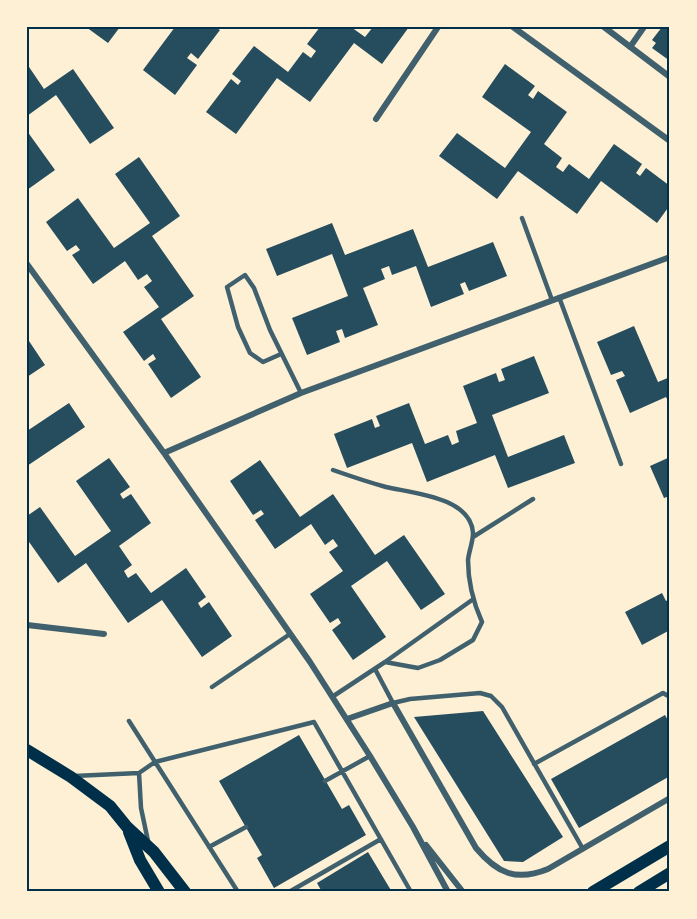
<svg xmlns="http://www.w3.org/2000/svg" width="697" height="919" viewBox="0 0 697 919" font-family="'Public Sans',sans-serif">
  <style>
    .building { fill: #264d5e }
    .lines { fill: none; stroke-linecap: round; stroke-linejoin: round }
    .service { stroke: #3f606c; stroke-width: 4.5 }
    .minor { stroke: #3f606c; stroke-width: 6 }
    .secondary { stroke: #003049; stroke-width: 12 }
    .neatline { fill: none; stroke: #003049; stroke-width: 2 }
  </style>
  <rect width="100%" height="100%" fill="#fdf0d5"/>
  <path class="building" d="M86 27H120L108 43Z
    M175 27H215L220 30 198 59 191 53 187 58 197 65 175 95 143 70Z
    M320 27H351L365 37 373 27H409L382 64 354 43 310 102 277 78 236 134 206 112 231 79 238 85 241 81 232 74 254 46 288 72 303 52 311 58 316 51 307 44Z
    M662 27H670V61L652 48 656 43 652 40Z
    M27 64 44 89 73 69 114 128 90 144 56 95 27 116Z
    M505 64 535 86 528 95 533 99 538 91 567 112 544 144 562 158 556 167 563 172 569 164 589 179 614 144 642 164 636 173 640 176 646 168 670 186V205L657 223 601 181 577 214 518 171 497 199 439 156 457 133 505 168 531 132 482 97Z
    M27 131 55 170 27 190Z
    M139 157 180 216 152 236 194 296 161 319 201 377 171 398 148 364 156 359 153 354 144 361 123 332 159 307 144 287 152 281 147 274 138 280 125 261 93 284 72 255 80 250 76 245 67 251 46 222 78 198 114 248 150 223 115 174Z
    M332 223 345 255 413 229 428 267 493 242 507 276 469 291 465 282 460 284 464 294 431 307 416 266 392 275 389 266 381 269 385 279 363 288 378 325 345 338 342 329 336 331 340 342 307 355 292 318 348 296 332 254 277 276 266 249Z
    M634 326 658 382 670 377V405L666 397 630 413 616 380 625 376 622 371 611 375 597 342Z
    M27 338 45 365 27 377Z
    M534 356 549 393 492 415 508 457 564 435 575 463 508 488 495 455 427 482 412 443 347 468 334 434 372 419 375 428 380 426 376 416 409 403 425 444 448 435 452 445 459 442 456 431 477 423 463 386 496 373 499 382 505 380 501 369Z
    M69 403 85 427 27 466V431Z
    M670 457V496L664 498 650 466Z
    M109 458 130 487 120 494 123 499 131 494 151 523 119 546 132 565 124 571 128 578 136 573 151 593 186 568 206 597 198 603 201 608 209 602 232 636 202 657 162 600 128 623 86 563 58 583 27 539V516L40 507 75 556 111 531 76 481Z
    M260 460 300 517 333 494 375 555 404 535 445 594 421 610 387 561 351 586 386 637 353 660 332 630 341 623 338 618 330 623 310 594 343 571 329 552 338 546 333 539 325 545 311 524 275 549 255 520 264 514 261 510 253 515 230 481Z
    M662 593 666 601 670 599V630L642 645 625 612Z
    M483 711 563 837 523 862 504 861 414 717Z
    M665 715 670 724V776L579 828 551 779Z
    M299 735 342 809 349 805 366 835 274 888 257 858 262 855 219 781Z
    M368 852 392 892H322L317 883Z"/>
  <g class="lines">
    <path class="service" d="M522 218 552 300
      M559 297 621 464
      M281 354 263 362 250 353 238 327 227 287 245 275 254 288 270 330 301 393
      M333 470C350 476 368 482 386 487 412 493 471 497 473 533 473 542 469 551 468 560 468 583 473 602 482 622L473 640 440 660 418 668 385 662
      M473 537 533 499
      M375 669 393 703 410 699 480 693 491 696 502 707 583 849
      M212 687 290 634
      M332 697 385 662 472 600
      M129 721 238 892
      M534 764 663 693 670 697
      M139 773 141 808 148 841
      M74 776 139 773 155 762 314 722 411 892
      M325 781 370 756
      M209 847 246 827
      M289 892 381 839"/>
    <path class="minor" d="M513 27 670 141
      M604 27 670 77
      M630 47 644 27
      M376 119 438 27
      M27 264 164 453 310 662 370 756 413 827 448 892
      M164 453 301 393 670 257
      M27 625 104 634
      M347 719 393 703 476 848C497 873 516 882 548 869L670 798
      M426 845 463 892"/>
    <path class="secondary" d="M27 750 71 777 110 806 127 827 154 852 185 892
      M129 832 140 860 159 892
      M593 892 670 846
      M639 892 670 873"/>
  </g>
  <rect width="697" height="919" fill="none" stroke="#fdf0d5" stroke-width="57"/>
  <rect x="28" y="28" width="640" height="862" class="neatline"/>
</svg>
